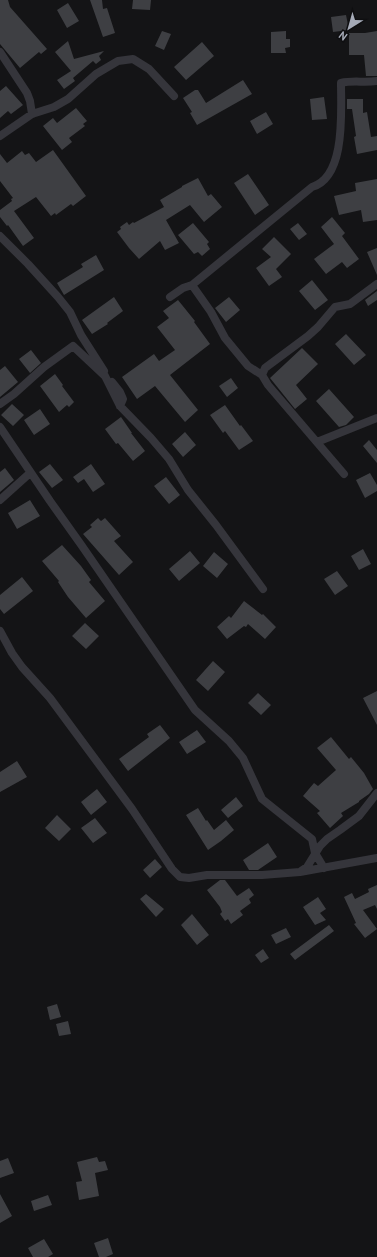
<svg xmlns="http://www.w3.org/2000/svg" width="377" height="1257" viewBox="0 0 377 1257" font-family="'PT Sans',sans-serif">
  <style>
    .building { fill: #3e3f43 }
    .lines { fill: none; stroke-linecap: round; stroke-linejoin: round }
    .minor { stroke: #35353b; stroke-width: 8 }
  </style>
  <rect width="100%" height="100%" fill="#141416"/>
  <path class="building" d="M0 0H8L10 7 47 49 41 54 39 52 20 68 0 44Z
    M90 0H102L103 9 107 8 115 33 103 37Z
    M133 0H151L150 10 132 9Z
    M68 3 79 21 67 28 57 10Z
    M346 15 349 30 333 32 331 17Z
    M162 31 171 34 164 50 155 46Z
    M286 31V39H290V47L285 48 286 53H271V32Z
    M377 31V76H366L364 55H349V33H365Z
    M68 41 74 59 104 51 99 56 101 60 96 64 93 61 73 78 75 81 64 89 57 80 71 71 55 52Z
    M202 42 214 56 186 80 174 67Z
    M243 80 252 94 197 125 190 113 192 112 183 98 195 90H198L206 103Z
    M6 86 23 105 11 114 8 111 0 118V91Z
    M324 97 327 119 312 120 310 99Z
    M347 99H363V113L367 112 371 137 377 136V150L357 154 354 137 356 136 352 109H347Z
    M76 108 87 121 83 124 85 126 69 138 72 142 62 150 43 126 53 118 57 123Z
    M266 112 273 124 257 134 250 121Z
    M53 150 86 196 73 206 71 204 56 215 55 213 51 216 36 197 14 211 34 238 23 246 8 225 7 226 0 217V210L12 201 11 199 13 198 0 181V154L7 163 22 151 25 155 29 153 36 162Z
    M248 174 269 205 255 215 234 183Z
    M198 178 208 196 211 194 222 207 204 222 190 205 166 220 179 243 165 250 160 241 139 259 129 248 117 232 121 229 120 227 127 222 129 225 133 222 134 223 164 207 160 200 182 187V186Z
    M377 179V220L363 222 361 210 339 215 334 196 356 191 355 183Z
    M332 217 345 233 342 236 359 259 347 268 342 262 326 274 314 259 334 244 321 227Z
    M193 223 209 242 207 244 210 249 202 256 198 252 194 254 178 235Z
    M298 223 307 234 299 240 290 229Z
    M274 237 291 254 276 269 282 277 269 286 256 268 271 257 262 249Z
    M377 248V275L367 252Z
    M96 255 104 270 64 295 57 283 83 267 81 264Z
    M312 280 328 300 315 310 299 291Z
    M377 291V300L368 306 365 300Z
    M114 297 123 311 107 323 108 324 92 334 82 320Z
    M229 297 240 310 226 322 215 308Z
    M178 300 195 321 194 322 210 344 170 375 198 410 185 422 155 386 137 399 122 377 154 354 159 361 175 350 157 327 169 318 163 311Z
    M346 334 366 355 354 365 335 344Z
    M302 348 318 364 296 385 307 399 295 409 270 378Z
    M31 350 41 363 30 373 19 359Z
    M5 366 18 382 0 397V370Z
    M55 374 63 385 62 386 74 402 69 407 67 405 59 412 40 386Z
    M231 378 238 388 227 397 219 386Z
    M329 389 354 417 346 425 339 427 316 401Z
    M12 404 24 415 13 426 1 415Z
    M225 405 240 426 241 425 253 441 239 450 225 431 223 433 210 415Z
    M40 409 50 424 34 435 24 420Z
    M121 417 132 433H131L145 451 133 461 118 443 116 444 105 429Z
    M185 432 196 445 183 457 172 444Z
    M369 440 377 450V463L363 446Z
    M50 464 63 480 52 488 39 472Z
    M91 464 105 484 93 492 84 479 78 483 73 477Z
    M5 468 14 480 0 492V472Z
    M370 473 377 485V491L365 498 356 480Z
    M166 477 180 495 169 504 154 486Z
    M30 500 40 516 17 529 8 513Z
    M98 518 101 521 105 518 121 536 114 541 133 562 119 575 83 534 92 527 90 525Z
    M62 545 81 566 91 580 89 582 105 601 86 618 68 597 58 582 59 581 42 561Z
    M363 549 371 564 359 570 351 556Z
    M190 551 200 563 179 581 169 569Z
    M214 552 228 564 217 578 203 566Z
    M337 571 348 586 335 595 324 579Z
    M22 577 33 591 4 614 0 609V595Z
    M244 601 262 615 263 614 276 627 265 639 248 624 246 627 244 626 227 639 217 627 229 616 231 618Z
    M85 623 99 636 86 649 72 636Z
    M213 661 225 672 208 691 196 680Z
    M377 691V725L363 698Z
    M258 693 271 705 261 715 248 703Z
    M160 725 170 738 128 771 119 759 149 737 147 734Z
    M197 730 206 742 187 754 179 742Z
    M331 737 349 759 351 757 364 773 373 789 369 794 359 801V802L341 813 343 816 330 828 317 813 320 811 303 796 314 783 318 786 336 770 317 748Z
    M17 761 27 777 0 792V772Z
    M97 789 107 802 91 815 81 802Z
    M236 797 243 806 228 818 221 810Z
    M198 808 206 821 207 820 214 830 226 820 234 830 221 841 208 850 186 815Z
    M57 815 71 829 59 841 45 828Z
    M95 818 107 833 93 843 81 828Z
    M268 843 277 857 258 870H249L243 860Z
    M155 859 162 867 150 878 143 870Z
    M220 880H225L237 896 249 888 254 895 249 899 251 903 240 911 243 915 231 924 228 919 225 921 220 914 222 912 220 907 207 890Z
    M377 885V909L375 905 363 910 377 929 365 938 354 924 356 923 344 897 352 893 355 899 369 892 368 889Z
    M146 894 164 909 156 917 140 899Z
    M318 897 326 909 320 913 326 920 315 925 303 907Z
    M192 914 209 935 197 945 181 925Z
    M329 925 334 931 295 960 290 954Z
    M286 928 291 937 276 944 271 935Z
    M263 949 269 958 261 963 255 955Z
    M57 1004 61 1017 50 1020 47 1007Z
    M68 1021 71 1034 59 1036 56 1024Z
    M97 1157 99 1162 105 1161 108 1170 95 1173 99 1196 79 1200 76 1182 82 1181 77 1162Z
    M8 1158 14 1173 0 1178V1161Z
    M0 1194 12 1216 0 1223Z
    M48 1195 52 1205 34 1211 31 1201Z
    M108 1238 113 1254 106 1257H99L94 1243Z
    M44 1239 53 1254 48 1257H33L28 1248Z"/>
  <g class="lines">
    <path class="minor" d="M0 52 27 93 30 101 32 114
      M0 136 32 114 54 107 68 99 96 74 118 61 133 59 149 69 174 96
      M0 236 28 264 58 297 70 312 81 335 104 371
      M192 285 211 312 225 338 248 366 262 375
      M170 297 183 288 192 285 312 187C346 177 341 112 341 83 353 80 364 83 377 81
      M112 382 120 392 123 399 120 406
      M0 404 14 394 44 367 73 346 105 376 120 406 151 438 169 459 188 490 216 525 263 589
      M0 427 50 501 82 546 195 710 229 741 243 758 262 799 312 839 315 853 324 868
      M317 442 377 418
      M344 474 268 385 262 375 265 368 308 336 318 327 335 307 350 304 377 284
      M0 500 30 473
      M0 631 12 653 22 667 50 698 132 809 172 869 180 877 189 878 207 875H262L300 872 377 858
      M301 871 307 867 320 846 327 839 340 830 359 816 377 793"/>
  </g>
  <g transform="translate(349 28) rotate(217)" stroke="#0f0f11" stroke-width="3" paint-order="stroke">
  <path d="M0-3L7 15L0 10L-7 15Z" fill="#a5aab7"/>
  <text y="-6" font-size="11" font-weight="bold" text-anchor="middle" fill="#a5aab7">N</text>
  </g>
</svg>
